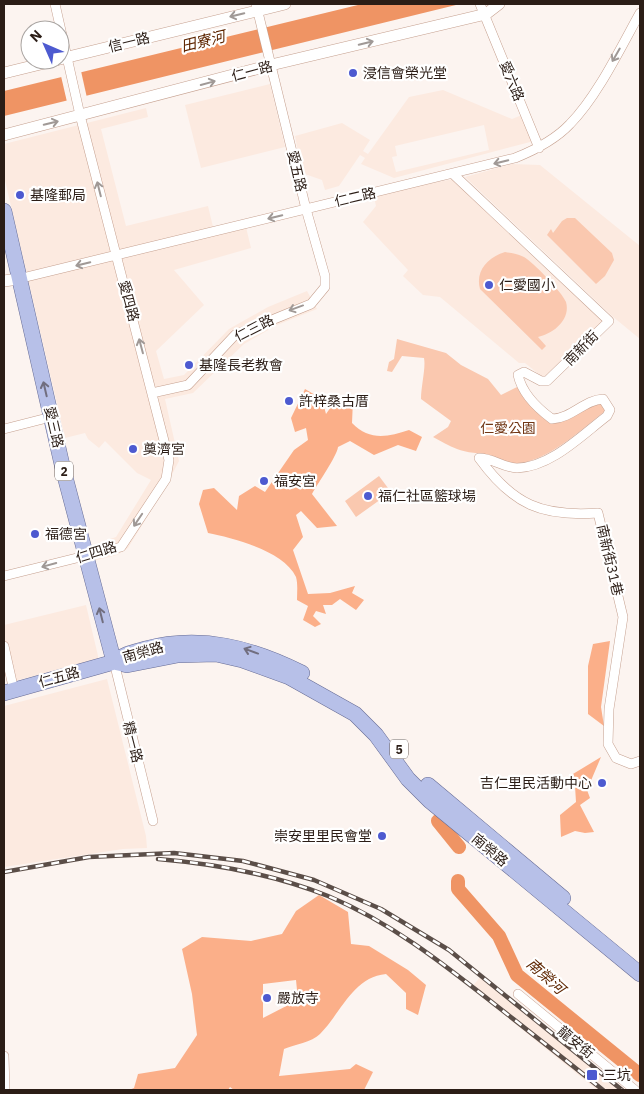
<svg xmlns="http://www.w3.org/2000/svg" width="644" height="1094" viewBox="0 0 644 1094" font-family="'IBM Plex Sans','Noto Sans TC',sans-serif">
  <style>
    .built { fill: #fceae0; fill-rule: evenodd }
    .green { fill: #fac8af }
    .forest { fill: #fbaf89; fill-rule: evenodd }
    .water { fill: #ef9464 }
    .pier { fill: #fcf4f0 }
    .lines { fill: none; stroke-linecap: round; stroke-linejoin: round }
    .river { stroke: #ef9464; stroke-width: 14 }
    .minor-casing { stroke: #c6a190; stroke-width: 10 }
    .tertiary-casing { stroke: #c6a190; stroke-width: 12 }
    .primary-casing { stroke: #676c95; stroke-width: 16 }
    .minor { stroke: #fff; stroke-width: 9 }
    .tertiary { stroke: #fff; stroke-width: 11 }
    .primary { stroke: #b7c0e8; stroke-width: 15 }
    .rail-casing { stroke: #5b4e48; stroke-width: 4.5 }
    .rail { stroke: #fff; stroke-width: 2.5; stroke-dasharray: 8; stroke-linecap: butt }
    .oneway { stroke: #a09996 }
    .oneway2 { stroke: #716e7f }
    .poi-dot { fill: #4d5ad0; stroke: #fff; stroke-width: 2 }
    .labels { text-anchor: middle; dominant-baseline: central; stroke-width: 4.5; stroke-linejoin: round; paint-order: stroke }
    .shield { fill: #fff; stroke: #6b615c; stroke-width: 1 }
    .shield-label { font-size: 12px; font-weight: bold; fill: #2b1d16 }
    .street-label { font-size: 14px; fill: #2b1d16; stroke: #fff }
    .poi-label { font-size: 14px; fill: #2b1d16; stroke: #fff; text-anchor: start }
    .park-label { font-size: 14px; fill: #723715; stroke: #fff }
    .water-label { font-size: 15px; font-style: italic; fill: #5e2500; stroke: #fff }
  </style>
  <rect width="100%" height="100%" fill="#fcf4f0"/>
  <path class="built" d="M270 84 285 147 201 168 185 105Z
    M443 90 512 119 522 115 534 141 394 178 361 164 365 158 360 155 339 186 325 190 322 180 302 173 295 136 342 123 370 140 363 151 368 154 409 97ZM484 125 489 150 396 172 392 157 397 156 395 146Z
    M146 108 148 117 101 129 126 226 208 206 214 231 245 223 251 248 174 270 204 305 156 351 164 379 184 375 229 329 268 307 307 291 317 309 277 325 244 344 193 393 165 399 179 461 166 486 128 548 117 555 93 561 89 546 116 537 151 480 137 473 105 441 99 448 88 439 85 433 65 438 4 176V144Z
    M512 164 540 165 640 246V339L612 316 465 177Z
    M454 179 603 321 547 378 541 376 525 363H519L440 297 423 295 403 276 408 270 363 222 376 206 374 197 397 189Z
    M86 605 99 660 14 681 4 638V625Z
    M107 679 146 836 147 848 123 849 4 867V706Z
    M482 975 517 1003 626 1090H597L471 988Z"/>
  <path class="green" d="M567 218H575L612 253 614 260 605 276 596 284 547 235 551 229 553 233 562 221Z
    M505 252C511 253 518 254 524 257 533 262 562 292 566 302 571 320 553 334 538 337L546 346 542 350 480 289C475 271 488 257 505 252Z
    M397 339 446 353 461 365 488 379 501 395 517 387 537 411 550 422 602 401 607 406 605 411C582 429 543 466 512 463 504 462 498 458 490 455 481 453 466 453 457 449 449 446 441 441 433 437L448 427 451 421 421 399C421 386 426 368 424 358L402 356 392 372 387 371 389 362 394 359Z
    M379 476 391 492 356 517 345 501Z"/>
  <path class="forest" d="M305 389 322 399 326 414 333 404 353 400 352 423C369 441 388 437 409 430L422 437 416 451 398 445 374 455 350 441 338 447C337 456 318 483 312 494L337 526 317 528 301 511 296 515 303 537 293 550 308 594 330 593 355 586 352 593 364 600 356 610 340 599 332 605H323L326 614 316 611 313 616 321 624 315 627 303 620 308 606 297 600C297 593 298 584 296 577 284 551 233 538 208 533L199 504 203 490 214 488 237 510 239 496 255 486 265 492 294 450 308 440 306 428 295 432 291 418Z
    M610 641 601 707 604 726 588 714V666L593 644Z
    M601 757 587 790 590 798 580 805 594 832 585 833 575 831 561 837 560 815 576 802 575 786 568 777Z
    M319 895 348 912 351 944 369 946 408 970 426 985 418 1015 406 1009V993L386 974C353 977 341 1013 320 1034 312 1042 294 1045 284 1049L279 1076 350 1069 356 1064 373 1072 364 1090H234L230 1087 228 1090H129L134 1088 138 1074 175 1068 197 1035 192 994 182 949 202 937 251 941 282 934 296 911ZM296 980 298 1000 263 1018V984Z"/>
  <path class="water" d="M362 4H460L4 116V91Z"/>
  <path class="pier" d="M81 71 87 98 67 102 61 76Z"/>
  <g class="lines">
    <path class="river" d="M438 821 459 847
      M458 881V889L499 936 517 975 640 1075"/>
    <g class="minor-casing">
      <path id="minor" d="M480 4 539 148
        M453 174 609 321 547 381H541L524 372 518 375C522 393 537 408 552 419 572 418 584 400 603 399L610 410 607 416C582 435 551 467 517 468 504 468 493 458 479 458 513 505 542 517 598 513L623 617 609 709 608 744 616 758 631 764 640 761
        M18 279 515 158C535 150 555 140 570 124 597 97 621 47 640 13
        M152 393 188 385 235 335 311 304 325 287V276L306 209 256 4
        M4 429 51 417
        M4 576 121 547 166 479 169 460 80 115 55 4
        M4 646 14 691
        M114 662 153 821
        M518 994 635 1090
        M4 1056 5 1090"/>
    </g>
    <g class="tertiary-casing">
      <path id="tertiary" d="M60 59 285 4
        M4 73 57 60
        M4 135 271 65 486 14 499 4
        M4 281 18 279"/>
    </g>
    <g class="primary-casing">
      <path id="primary" d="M4 211 63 469 114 662
        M114 662C123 654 134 652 145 649 201 634 252 648 302 673
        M4 693 114 662 127 665 178 655 216 654 242 660 289 677 355 714 376 735 408 779 430 801 640 974
        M428 785 563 898"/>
    </g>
    <use href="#minor" class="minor"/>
    <use href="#tertiary" class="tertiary"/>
    <use href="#primary" class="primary"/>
    <g class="rail-casing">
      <path id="rail" d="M158 859C217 864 273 874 328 896 390 922 441 962 493 1003 530 1032 567 1061 603 1090
        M4 872 89 857 174 853 243 861 314 880 381 909 449 950 622 1090"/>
    </g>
    <use href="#rail" class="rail"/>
  </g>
  <defs><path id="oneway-shaft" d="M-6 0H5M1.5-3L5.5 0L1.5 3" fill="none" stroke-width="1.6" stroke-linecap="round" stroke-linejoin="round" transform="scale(1.25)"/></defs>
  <g class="oneway">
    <use href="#oneway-shaft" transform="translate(237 15) rotate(166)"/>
    <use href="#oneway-shaft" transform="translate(366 43) rotate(-14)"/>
    <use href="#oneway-shaft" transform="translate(616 55) rotate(120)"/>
    <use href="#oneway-shaft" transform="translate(208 83) rotate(-15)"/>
    <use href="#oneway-shaft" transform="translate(51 123) rotate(-14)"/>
    <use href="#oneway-shaft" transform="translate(501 162) rotate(166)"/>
    <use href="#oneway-shaft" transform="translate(99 189) rotate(-104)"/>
    <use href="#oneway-shaft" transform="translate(275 217) rotate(166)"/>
    <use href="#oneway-shaft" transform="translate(83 264) rotate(166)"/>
    <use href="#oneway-shaft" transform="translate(296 308) rotate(160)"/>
    <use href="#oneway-shaft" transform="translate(141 346) rotate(-105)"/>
    <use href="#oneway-shaft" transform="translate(138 520) rotate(124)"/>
    <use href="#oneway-shaft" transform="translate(49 565) rotate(165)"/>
  </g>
  <g class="oneway2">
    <use href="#oneway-shaft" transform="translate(45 389) rotate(-103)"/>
    <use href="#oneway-shaft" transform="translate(101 615) rotate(-104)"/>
    <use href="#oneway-shaft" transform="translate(251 651) rotate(-160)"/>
  </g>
  <g class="poi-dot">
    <circle cx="353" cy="73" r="5"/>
    <circle cx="20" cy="195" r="5"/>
    <circle cx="489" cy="285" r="5"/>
    <circle cx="189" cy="365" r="5"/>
    <circle cx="289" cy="401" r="5"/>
    <circle cx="133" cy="449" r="5"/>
    <circle cx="264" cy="481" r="5"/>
    <circle cx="368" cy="496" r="5"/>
    <circle cx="35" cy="534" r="5"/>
    <circle cx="602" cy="783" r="5"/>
    <circle cx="382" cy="836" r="5"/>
    <circle cx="267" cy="998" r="5"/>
    <rect x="586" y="1069" width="12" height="12" rx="2.5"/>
  </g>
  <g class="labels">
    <g class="shield">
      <rect x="55" y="461.5" width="18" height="19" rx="4"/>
      <rect x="390" y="739.5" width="18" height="19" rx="4"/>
    </g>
    <g class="shield-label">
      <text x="64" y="471">2</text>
      <text x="399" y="749">5</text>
    </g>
    <g class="street-label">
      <text transform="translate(129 42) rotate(-14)">信一路</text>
      <text transform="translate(252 71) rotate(-15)">仁一路</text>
      <text transform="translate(512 81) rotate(68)">愛六路</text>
      <text transform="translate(297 171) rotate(77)">愛五路</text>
      <text transform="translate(355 197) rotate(-13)">仁二路</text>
      <text transform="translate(129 301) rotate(75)">愛四路</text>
      <text transform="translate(254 328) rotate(-27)">仁三路</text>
      <text transform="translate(581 348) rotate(-46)">南新街</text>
      <text transform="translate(54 427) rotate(77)">愛三路</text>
      <text transform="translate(96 552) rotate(-17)">仁四路</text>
      <text transform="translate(610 560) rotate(77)">南新街31巷</text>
      <text transform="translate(143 652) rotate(-16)">南榮路</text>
      <text transform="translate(59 677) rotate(-16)">仁五路</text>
      <text transform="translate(133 742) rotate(76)">精一路</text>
      <text transform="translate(490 850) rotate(40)">南榮路</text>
      <text transform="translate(576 1042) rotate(39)">龍安街</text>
    </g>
    <g class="poi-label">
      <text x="363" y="73">浸信會榮光堂</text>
      <text x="30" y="195">基隆郵局</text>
      <text x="499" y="285">仁愛國小</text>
      <text x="199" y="365">基隆長老教會</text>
      <text x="299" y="401">許梓桑古厝</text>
      <text x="143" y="449">奠濟宮</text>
      <text x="274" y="481">福安宮</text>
      <text x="378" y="496">福仁社區籃球場</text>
      <text x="45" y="534">福德宮</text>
      <text x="592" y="783" text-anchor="end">吉仁里民活動中心</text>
      <text x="372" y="836" text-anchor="end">崇安里里民會堂</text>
      <text x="277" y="998">嚴放寺</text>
      <text x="603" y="1075">三坑</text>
    </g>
    <g class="park-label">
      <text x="508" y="428">仁愛公園</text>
    </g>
    <g class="water-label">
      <text transform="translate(203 41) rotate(-14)">田寮河</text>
      <text transform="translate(546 976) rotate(42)">南榮河</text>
    </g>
  </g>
  <rect width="644" height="1094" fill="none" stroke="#2b1d16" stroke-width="10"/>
  <g transform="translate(45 45) rotate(315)"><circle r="24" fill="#ffffff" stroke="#aaa5a2"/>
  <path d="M0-4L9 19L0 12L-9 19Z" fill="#4d5ad0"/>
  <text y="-8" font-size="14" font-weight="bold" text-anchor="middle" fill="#2b1d16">N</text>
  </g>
</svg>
